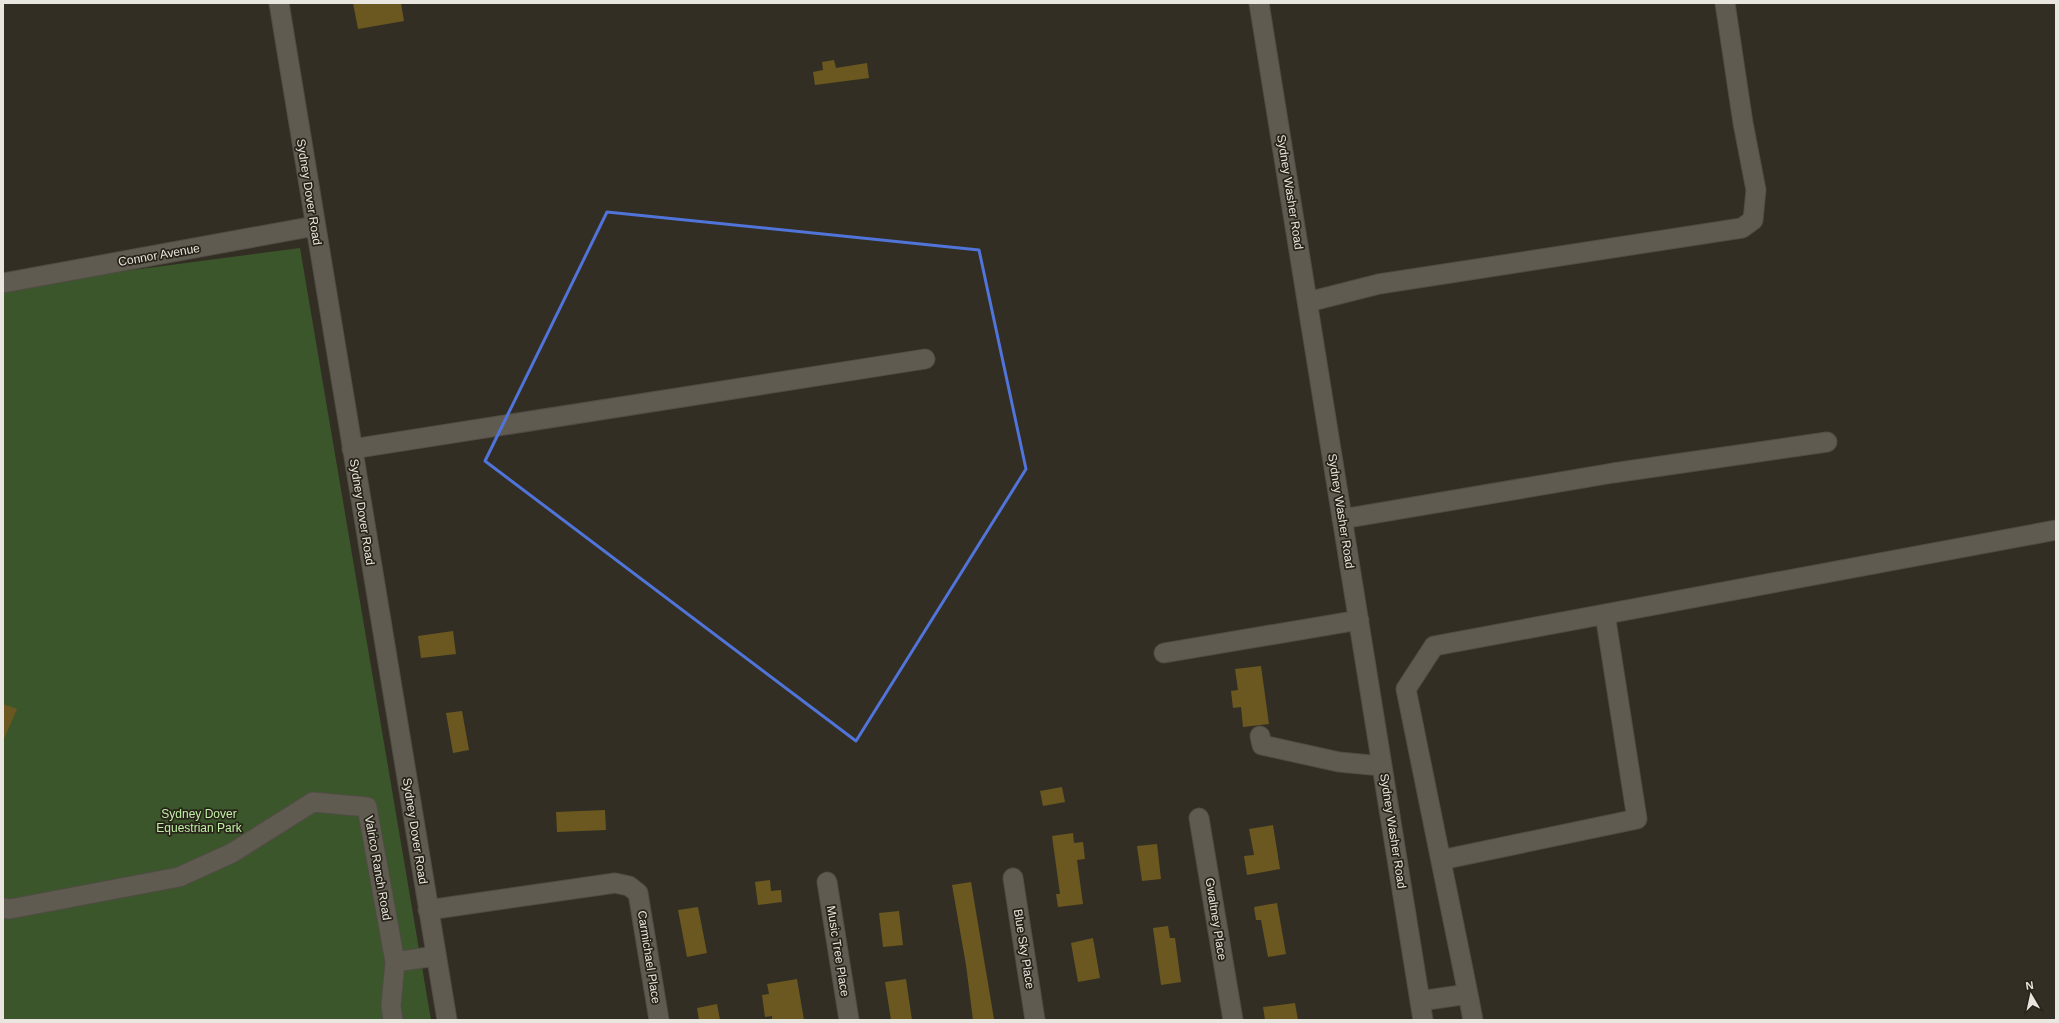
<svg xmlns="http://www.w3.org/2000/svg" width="2059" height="1023" viewBox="0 0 2059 1023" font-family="Helvetica,sans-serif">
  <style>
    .green { fill: #3c562c }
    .building { fill: #6b5820 }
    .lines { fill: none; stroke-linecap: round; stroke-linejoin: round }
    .minor-casing { stroke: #504c44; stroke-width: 21 }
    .minor { stroke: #605b50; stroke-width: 19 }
    .marked { fill: none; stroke: #5074da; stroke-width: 3; stroke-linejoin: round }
    .labels { text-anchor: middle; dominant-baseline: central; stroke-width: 3.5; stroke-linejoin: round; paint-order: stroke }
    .street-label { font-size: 12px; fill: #e9e6df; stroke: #28241a }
    .park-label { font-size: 12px; fill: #c0efa6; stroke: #28241a }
  </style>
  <rect width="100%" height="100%" fill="#322e24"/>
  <path class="green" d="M300 248 431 1020H3V287Z"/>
  <path class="building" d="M353 3H401L404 21 358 29Z
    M834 60 836 68 867 63 869 78 815 85 813 72 823 70 822 62Z
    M453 631 456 654 421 658 418 636Z
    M1261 666 1269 724 1243 727 1241 707 1233 708 1231 691 1238 690 1235 669Z
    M3 704 17 709 3 741Z
    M462 711 469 750 453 753 446 713Z
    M1062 787 1065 802 1043 806 1040 791Z
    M605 810 606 830 557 832 556 812Z
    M1273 825 1280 869 1247 875 1244 856 1254 855 1249 829Z
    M1073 833 1074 843 1083 842 1085 859 1077 860 1083 904 1058 907 1056 894H1060L1052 836Z
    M1157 844 1161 879 1142 881 1137 846Z
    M770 880 771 891 781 890 782 902 758 905 755 882Z
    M971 882 994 1019 987 1020H973L966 965 952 885Z
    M1277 903 1286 954 1268 957 1261 920H1256L1254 907Z
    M698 907 707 953 687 957 678 910Z
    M899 911 903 945 883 947 879 913Z
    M1168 926 1170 938H1175L1181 982 1161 985 1153 928Z
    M1093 938 1100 978 1078 982 1071 943Z
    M797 979 804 1020H772V1016L765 1017 762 995 769 994 767 984Z
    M906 979 912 1020H891L885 982Z
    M1295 1003 1298 1020H1265L1263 1007Z
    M717 1004 720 1020H699L697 1008Z"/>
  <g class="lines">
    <g class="minor-casing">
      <path id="minor" d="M279 3 447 1020
        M1259 3 1423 1020
        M3 283 315 226
        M1308 302 1379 284 1742 228 1753 220 1756 190 1743 123 1725 3
        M352 449 925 359
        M1342 519 1613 473 1827 442
        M1164 653 1359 620
        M1260 736 1262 745 1339 762 1382 766
        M1199 818 1233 1020
        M1441 860 1637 819 1605 614
        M1013 878 1035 1020
        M827 882 849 1020
        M3 908 10 909 179 877 232 853 313 802 367 807 395 962 436 956
        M428 910 615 883 629 886 638 893 659 1020
        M1468 994 1473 1020
        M1420 1001 1468 994 1406 689 1434 646 2056 530
        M393 1020 391 1006 395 962"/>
    </g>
    <use href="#minor" class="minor"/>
  </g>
  <path class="marked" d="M607 212 979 250 1026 469 856 741 485 461Z"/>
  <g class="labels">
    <g class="street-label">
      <text transform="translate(309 192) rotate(81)">Sydney Dover Road</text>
      <text transform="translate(1290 192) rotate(81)">Sydney Washer Road</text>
      <text transform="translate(159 255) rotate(-10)">Connor Avenue</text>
      <text transform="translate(1341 511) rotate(81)">Sydney Washer Road</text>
      <text transform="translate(362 512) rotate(81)">Sydney Dover Road</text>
      <text transform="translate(415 831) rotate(81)">Sydney Dover Road</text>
      <text transform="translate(1393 831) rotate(81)">Sydney Washer Road</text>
      <text transform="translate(378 868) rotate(80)">Valrico Ranch Road</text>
      <text transform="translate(1216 919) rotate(81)">Gwaltney Place</text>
      <text transform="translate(1024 949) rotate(81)">Blue Sky Place</text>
      <text transform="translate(838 951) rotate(81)">Music Tree Place</text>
      <text transform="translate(649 957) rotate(81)">Carmichael Place</text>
    </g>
    <g class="park-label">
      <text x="199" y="814">Sydney Dover<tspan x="199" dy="14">Equestrian Park</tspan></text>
    </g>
  </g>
  <rect width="2059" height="1023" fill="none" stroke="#e9e6df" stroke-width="8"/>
  <g transform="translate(2031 995) rotate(351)" stroke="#28241a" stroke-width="3" paint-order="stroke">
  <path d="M0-3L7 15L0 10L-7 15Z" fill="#e9e6df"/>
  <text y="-6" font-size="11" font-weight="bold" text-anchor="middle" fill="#e9e6df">N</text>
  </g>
</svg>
